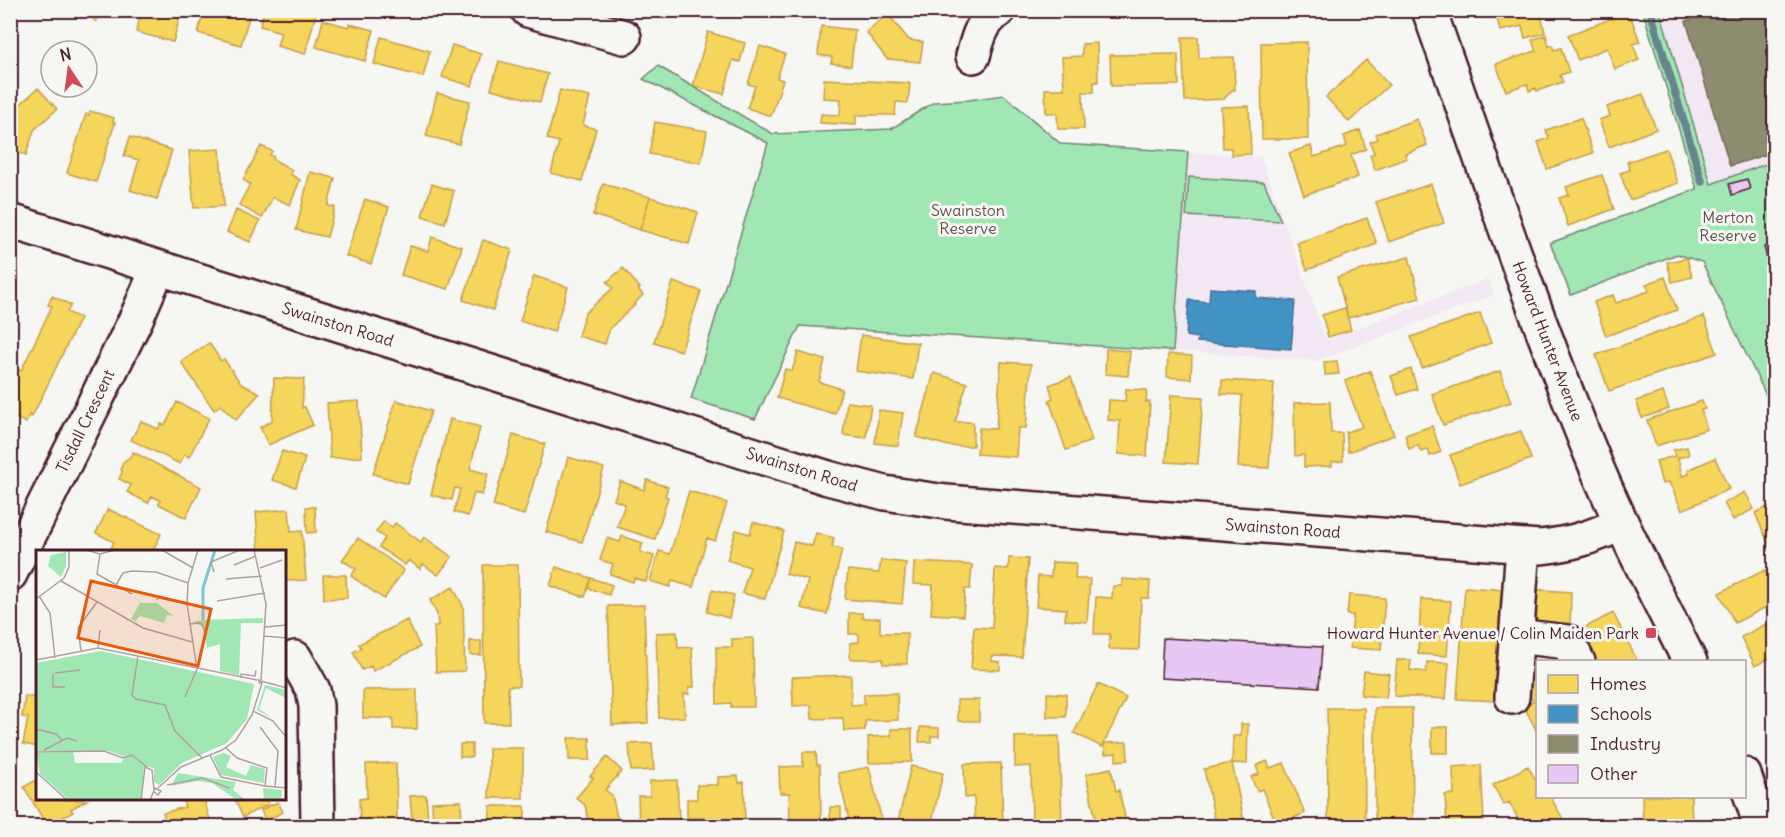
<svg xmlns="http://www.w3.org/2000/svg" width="1785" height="837" viewBox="0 0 1785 837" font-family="Delius,sans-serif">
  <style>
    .built { fill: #f2e8f3 }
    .green { fill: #a0e7b4; stroke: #758370; stroke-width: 1.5 }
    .homes { fill: #f6d55c; stroke: #c29e4d; stroke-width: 1.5 }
    .schools { fill: #4393c3; stroke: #457095; stroke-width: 1.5 }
    .industry { fill: #8c8c6e; stroke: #786b5a; stroke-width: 1.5 }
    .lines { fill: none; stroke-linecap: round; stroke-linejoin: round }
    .stream { stroke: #66858f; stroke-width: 8 }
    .building { fill: #e7c7f4; stroke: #4a1f2b; stroke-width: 1.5 }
    .minor-casing { stroke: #4a1f2b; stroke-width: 38 }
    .minor { stroke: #f6f6f2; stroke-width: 33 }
    .poi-dot { fill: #d1495b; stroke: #f6f6f2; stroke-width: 2 }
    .labels { text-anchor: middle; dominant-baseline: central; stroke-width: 6; stroke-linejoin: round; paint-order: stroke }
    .park-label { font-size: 16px; fill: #60514d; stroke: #f6f6f2 }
    .street-label { font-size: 16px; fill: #4a1f2b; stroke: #f6f6f2 }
    .poi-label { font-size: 16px; fill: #4a1f2b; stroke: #f6f6f2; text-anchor: end }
    .inset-river { fill: none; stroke: #79c9d2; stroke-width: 3 }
    .inset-road { fill: none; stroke: #b1a0a2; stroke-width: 1.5 }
    .view { fill: #e8590c; fill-opacity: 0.15; stroke: #e8590c; stroke-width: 3 }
    .inset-edge { fill: none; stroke: #4a1f2b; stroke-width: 3 }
  </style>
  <rect width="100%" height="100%" fill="#f6f6f2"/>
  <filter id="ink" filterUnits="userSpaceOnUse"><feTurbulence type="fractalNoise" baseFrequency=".0167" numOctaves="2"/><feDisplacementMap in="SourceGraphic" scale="12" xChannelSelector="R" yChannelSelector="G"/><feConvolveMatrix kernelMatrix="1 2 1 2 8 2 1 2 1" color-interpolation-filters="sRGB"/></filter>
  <g filter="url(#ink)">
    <path class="built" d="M1660 11H1774V161L1711 184Z
      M1188 152 1261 157 1326 340 1488 279 1494 295 1316 361 1173 351Z"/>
    <path class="green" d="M1643 11H1660L1711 184 1774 161V412L1702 262 1677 254 1571 295 1550 243 1697 189Z
      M658 66 773 134 891 129 934 102 969 100 1004 95 1061 144 1188 152 1173 351 800 326 755 419 691 399 768 143 643 79Z
      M1189 177 1264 182 1281 221 1186 216Z"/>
    <path class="homes" d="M84 10H106L96 22Z
      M142 10H182L173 42 136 32Z
      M204 10H251L241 45 198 33Z
      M264 10H317L305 54 277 46 281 32 260 26Z
      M776 10H796V17L776 15Z
      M1495 10H1540L1545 33 1525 38 1522 26 1500 31Z
      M1629 12 1640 42 1633 44 1639 60 1615 69 1607 48 1578 60 1568 35Z
      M888 14 909 40 923 42 920 62 887 59 866 32Z
      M323 20 349 27V24L374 30 365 61 316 47Z
      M821 26 855 30 851 66 831 63 832 57 818 55Z
      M708 32 745 43 740 62 733 60 724 94 693 86Z
      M1546 35 1549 46 1552 45 1554 50 1561 48 1569 72 1560 75 1563 82 1537 91 1536 88 1529 91 1527 84 1506 91 1496 64 1536 51 1532 40Z
      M381 37 430 51 423 77 374 64Z
      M1182 37H1198L1199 58 1234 57 1235 90H1232L1224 99 1185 101Z
      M1307 42 1308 139H1262L1261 43Z
      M1097 43 1098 82H1094V92H1083L1084 129H1058L1057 113H1046L1045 89H1064L1062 57 1082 56V44Z
      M452 45 481 54 472 86 442 77Z
      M760 46 785 54 777 78 783 80 771 116 747 108 755 86 748 84Z
      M1178 54 1179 85 1111 86 1110 55Z
      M1366 60 1389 85 1349 122 1326 97Z
      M499 61 548 74 540 102 491 89Z
      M824 79 910 83 908 103 896 102 895 115H856V125L820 123 821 114 840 115 841 99 823 98Z
      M38 88 57 109 34 130 26 155 10 150V114Z
      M560 90 590 97 583 125 596 129 582 181 551 173 559 142 547 139Z
      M437 93 470 101 459 144 426 136Z
      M1643 94 1656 129 1609 147 1599 120 1610 116 1607 107Z
      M1249 106 1251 154 1232 155 1231 148H1223L1221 107Z
      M90 111 114 118 113 123H115L96 182 67 173 86 114 89 115Z
      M1581 118 1593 153 1547 169 1538 142 1549 138 1546 130Z
      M1417 119 1427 145 1405 154 1407 158 1375 170 1370 155 1374 153 1370 142 1378 139 1376 134Z
      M655 122 707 131 701 163 649 154Z
      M1360 130 1366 149 1351 155 1358 177 1304 195 1289 153 1311 146 1314 157 1347 146 1344 136Z
      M130 137 172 150 157 199 130 190 139 160 124 156Z
      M261 146 272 151 270 155 274 157 273 159 292 170 290 174 300 180 290 205 273 197 262 218 239 205 250 184 243 180Z
      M220 149 224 206 194 208 189 151Z
      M1666 149 1678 183 1630 200 1620 173 1630 170 1627 162Z
      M310 172 335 178 328 206 335 207 327 237 296 230Z
      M1602 175 1614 209 1568 226 1559 198 1569 195 1566 187Z
      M432 184 454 191 445 223 422 216Z
      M603 184 650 197 640 230 593 215Z
      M1431 184 1444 223 1389 242 1376 202Z
      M650 197 698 212 689 244 640 230Z
      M365 199 389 207 371 264 346 256Z
      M236 210 260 221 250 242 227 232Z
      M1367 218 1377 244 1307 270 1297 243Z
      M432 237 462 247 448 289 401 275 410 246 428 251Z
      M483 240 512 250 493 310 463 300Z
      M1409 257 1420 298 1348 318 1337 277Z
      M1687 258 1692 277 1672 282 1667 262Z
      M623 268 640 288 638 289 643 295 634 304 635 305 610 328 605 344 578 336 585 313 613 288 607 282Z
      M534 276 568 287 554 332 520 321Z
      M1665 277 1677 310 1606 336 1594 302 1613 295 1616 303 1649 291 1646 284Z
      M673 282 701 291 681 351 654 342Z
      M52 296 71 305 67 312 80 318 32 417 29 415 26 423 10 415V385L13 386 16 380 10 375 14 367 21 371 52 306 48 305Z
      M1345 308 1351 330 1328 337 1322 315Z
      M1480 313 1491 343 1422 368 1411 337Z
      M1704 316 1717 353 1609 391 1596 355Z
      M861 335 918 343 913 379 856 371Z
      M209 343 221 361 224 359 241 384 260 393 236 420 220 405 214 410 181 362Z
      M1106 349 1130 351 1128 376 1105 374Z
      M798 352 825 360 819 382 842 389 835 414 777 398 785 369 792 371Z
      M1168 354 1192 356 1191 379 1167 377Z
      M1337 361 1339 374 1325 375 1324 362Z
      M1001 362 1031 364 1026 428H1018L1016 457 977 454 979 428 996 429Z
      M1411 369 1417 389 1398 395 1391 376Z
      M1370 371 1394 435 1348 452 1346 432 1362 427 1345 381Z
      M1500 371 1511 402 1443 425 1432 394Z
      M934 373 967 383 955 422H973V446H949L916 437Z
      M1071 377 1092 441 1066 450 1049 400 1053 398 1049 385Z
      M274 378 304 379 302 408 305 407 313 425 268 445 260 427 272 421Z
      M1222 380 1274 383 1269 468 1238 467 1242 395 1221 394Z
      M1126 389 1147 390 1146 402H1150L1147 456 1118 454 1120 421 1108 420 1109 400 1125 401Z
      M1663 392 1669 409 1642 418 1636 401Z
      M1171 395 1203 397 1198 464 1166 462Z
      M396 400 431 411 408 484 373 474Z
      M359 401 362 457 330 458 327 403Z
      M1702 401 1705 409 1701 410 1707 429 1656 446 1647 420Z
      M177 402 209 418 189 457 184 454 180 464 131 440 141 421 158 429 161 424 165 425Z
      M847 402 871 405 866 438 843 435Z
      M1330 402 1331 433H1342L1343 461 1332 462V466L1304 467V455L1295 456 1294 403Z
      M879 410 903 413 898 446 875 443Z
      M450 419 480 427 470 469 488 474 482 495 474 493 468 516 454 512 460 489 455 488 452 500 431 495Z
      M1432 426 1441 452 1430 456 1428 449 1421 452 1418 445 1409 449 1405 435Z
      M1521 431 1531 459 1460 484 1450 455Z
      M513 435 545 444 524 515 493 506Z
      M1687 447 1689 455 1678 458 1682 476 1689 474 1688 470 1715 458 1729 489 1682 510 1669 482 1662 484 1656 461 1675 456 1673 450Z
      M282 451 305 458 296 487 272 480Z
      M133 452 201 487 186 518 159 504 160 500 152 496 148 503 127 492 131 485 119 479 122 473 121 468 123 462 130 457Z
      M568 457 604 468 582 542 546 532Z
      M647 480 668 487 665 496 668 497 655 539 617 527 625 504 614 500 620 481 644 490Z
      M689 491 727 503 715 541 707 538 693 587 672 581 670 587 650 581 659 551 670 554Z
      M1745 492 1754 509 1733 520 1724 503Z
      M1774 504V556L1755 513Z
      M306 507H315L316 532 307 533Z
      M108 509 161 534 152 552H119L111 548 114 542 96 533Z
      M289 509 291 532 302 531 306 580 285 581V552H259L256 512Z
      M384 521 392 528 395 523 421 542 424 537 452 557 438 575 423 564 420 569 409 560 405 565 379 547 385 538 376 532Z
      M753 522 784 531 765 599 742 593 750 567 727 560 736 530 750 534Z
      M816 533 834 538 832 547 842 549 827 614 801 608 808 580 786 574 794 542 812 546Z
      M622 536 643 543 640 552 654 556 646 582 634 578 633 582 610 574 613 564 600 560 607 538 620 542Z
      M358 538 404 570 384 599 351 576 356 569 342 560Z
      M1009 558 1028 559 1022 657 992 656V661L1000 662V670L971 669 974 627 992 628 995 568 1008 569Z
      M881 560 906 563 902 604 845 599 848 570 879 573Z
      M914 562 972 565 970 589H965L963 616 931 614 933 585 913 584Z
      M1052 562 1076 563 1075 579H1090L1087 622 1065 620 1066 609 1036 607 1038 576 1051 577Z
      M483 565H518L519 686H508L509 723H484Z
      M556 567 591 578 585 597 550 586Z
      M1765 570 1774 588V603L1735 623 1719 593Z
      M323 575H346L347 598 324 599Z
      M591 578 612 585 609 595 588 588Z
      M1122 579 1150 581 1149 598H1141L1139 650 1109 649 1110 634H1094L1096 597 1112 598 1113 586H1122Z
      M453 587 463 606 465 671 436 672 434 626H438L437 614 430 600Z
      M1465 587 1506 590 1498 701 1457 699Z
      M1529 589 1571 592 1570 628 1527 626Z
      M712 590 734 595 729 618 707 612Z
      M1349 595 1385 598 1381 650 1350 648 1353 615H1347Z
      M1421 599 1451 601 1447 656 1418 654Z
      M644 605 648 723 612 725 608 606Z
      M849 613H862V618H880V633H907V664H883V659H850V643L859 642V634H849Z
      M1613 613 1638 662H1586L1572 634Z
      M407 620 420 647 373 671 371 666 362 670 353 652 361 648 359 644Z
      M1774 620V656L1755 666 1741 637Z
      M677 632 678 648 692 647 694 687H689V694H684L685 717 659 718 656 633Z
      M753 638 754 707H731V703L717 704 716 647H732V639Z
      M470 641H481V655H470Z
      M1397 660H1411L1410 670 1426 672 1427 662 1449 663 1446 699 1394 696Z
      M1538 668V734L1524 706 1533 701 1520 676Z
      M1364 671 1389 674 1386 698 1361 695Z
      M851 675V705L864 704V694L897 693 898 720 865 721V730L844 731 843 718 812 719 811 705 793 706 792 677Z
      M1098 684 1126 698 1102 747 1074 733Z
      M417 689V729H393V718H363V690Z
      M1047 693 1066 694V717H1047Z
      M25 696 38 698V747L23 744 28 718 22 717Z
      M957 700H979V721H958Z
      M1327 708H1364L1365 826H1328Z
      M1375 708H1412L1413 826H1375Z
      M1241 724H1248L1247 764 1232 763 1233 736H1241Z
      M920 727 939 728V736H931V742H919Z
      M1432 727H1448V753H1432Z
      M891 729H912V762L869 763 868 737 891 736Z
      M1059 736 1062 826H1032L1031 766 1015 767V737Z
      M568 738H590V760H569Z
      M1127 742 1128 760 1116 761V753L1105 754 1104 743Z
      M652 743 654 770 631 771 629 744Z
      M460 744H472V757H460Z
      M489 748H523V798H489Z
      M803 752H816L817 765H820L821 821H827V826H807V823H790L789 793H780L779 767 803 766Z
      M607 757 622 771 605 790 612 795 619 826H589L585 805 576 798 593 778 590 776Z
      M1267 761 1270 768 1284 763 1305 813 1277 825 1262 789 1257 791 1251 777 1259 774 1256 766Z
      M396 763 397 826H367V823H360L359 799 367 798 366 764Z
      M1001 763 1003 826H975L974 797 965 798 964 764Z
      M1232 763 1244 821 1216 826 1204 769Z
      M1481 765 1484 823 1447 825 1445 795 1454 794 1453 767Z
      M911 766 943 773 931 826H897Z
      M1528 766 1538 784V796H1550L1567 826H1522L1509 802 1504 805 1493 785Z
      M869 767 883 826H845L843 821 849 820 838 773Z
      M1111 768 1116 791 1119 790 1126 822 1097 826 1086 774Z
      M738 776 739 783 744 782 745 826H713V818H687V799H697V785H718V777Z
      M38 779V800H87L71 809 73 812 47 826 24 787Z
      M677 780 679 820H684V826H627H639L638 796H650V781Z
      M426 795 428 820 412 821 410 796Z
      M1642 796H1691L1692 826H1643Z
      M183 800H204L212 826H167L163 813 185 807Z
      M235 800H267L269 804 243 817Z
      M461 801 462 826H433L432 802Z
      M278 802 283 812 271 818 273 822 288 819 289 826H248L266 823 261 810Z
      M490 806H525V826H490Z
      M830 807H841V822H830Z"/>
    <path class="schools" d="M1210 288 1256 291V298L1295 301 1291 349 1197 342 1198 338 1186 336 1189 300 1209 302Z"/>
    <path class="industry" d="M1720 10H1767L1774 34V152L1730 166 1686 21Z"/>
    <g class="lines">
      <path class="stream" d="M1650 10 1702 182"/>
    </g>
    <path class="building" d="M1747 179 1750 189 1732 195 1729 184Z
      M1774 244V256L1767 258 1764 247Z
      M1163 638 1322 647 1319 687 1161 678Z"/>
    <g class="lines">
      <g class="minor-casing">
        <path id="minor" d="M528 10 624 37
          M1429 10C1483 163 1534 316 1596 466 1624 533 1658 597 1690 662
          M973 56C978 37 982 21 999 10
          M10 221 828 478 885 493 946 502 1540 547C1572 544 1592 537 1621 524
          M10 574 136 319 158 268
          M1516 636 1568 642 1578 662
          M295 658 313 690 316 706 318 826
          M1512 697 1523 546
          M1744 775 1761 826"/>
      </g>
      <use href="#minor" class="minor"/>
    </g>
  </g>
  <rect class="poi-dot" x="1645" y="627" width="12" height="12" rx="3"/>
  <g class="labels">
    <g class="park-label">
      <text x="968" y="210">Swainston<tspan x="968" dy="18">Reserve</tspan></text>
      <text x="1728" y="217">Merton<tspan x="1728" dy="18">Reserve</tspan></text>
    </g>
    <g class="street-label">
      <text transform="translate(338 324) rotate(17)">Swainston Road</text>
      <text transform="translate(1548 341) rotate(69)">Howard Hunter Avenue</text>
      <text transform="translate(85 421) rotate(-64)">Tisdall Crescent</text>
      <text transform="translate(802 469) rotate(17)">Swainston Road</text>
      <text transform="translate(1283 528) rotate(4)">Swainston Road</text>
    </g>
    <g class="poi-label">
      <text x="1639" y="633">Howard Hunter Avenue / Colin Maiden Park</text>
    </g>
  </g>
  <g transform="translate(36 550)">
    <rect width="250" height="250" fill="#f6f6f2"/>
    <path d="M180 0 167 38V70L227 68V73H205L203 125 184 121V94L171 98 166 76 156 72 166 70V38ZM30 2V16L25 27 12 16 15 5ZM98 46 105 53H121L138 66 131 65 128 73 104 66 99 71 95 69 104 53ZM65 101 218 134 211 169 191 193 146 213 123 235 118 232V218L108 216 106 250H33L4 224 0 203 37 202 39 213H85L89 207 73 201H0V113ZM229 135 250 140V148L230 138 223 159 236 168 221 160ZM187 203 195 206 190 217 210 226 215 215 229 219 228 233 185 225 177 207ZM142 223 200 232 197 240 208 249 198 248 176 233 162 231 135 236ZM227 238 246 240 245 250H228Z" fill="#a0e7b4"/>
    <path class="inset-river" d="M167 70V38L179 0"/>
    <path class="inset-road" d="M50 0 64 4 79 0M126 0 157 18M218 0 230 54 225 130M64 4 61 24 96 44M198 15 220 6M224 18 246 10M178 22 175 12 204 0M190 29 226 26M25 31 107 78 156 92M80 35 87 23 96 21 120 22 152 33M3 46 14 63 19 108M0 49 28 28 33 17V0M120 50 123 48 151 54M181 51 229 43M153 74 165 73 170 83M229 77 251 75M228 86 251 88M62 98 64 80M45 101 42 78 61 52M102 106 96 145 100 149 129 155 139 181 166 208M0 110 62 98 221 130M161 119 151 54 152 33 162 0M19 123 44 120M17 124V137H29M205 128V124L219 126 220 120M225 131 251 138M149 147 161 119M217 161 237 171 251 188M224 177 242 201 239 237M0 179 20 184 26 190M8 200 31 188 41 191M0 202 68 201 87 208 96 205 111 217M174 205 185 227 229 236 231 218 201 208 190 198M0 222 31 250M131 235 166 228 193 238M229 236 251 238M122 238 145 217 186 200 200 190 216 165 226 133 222 129 224 134M105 250 109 217 116 220 118 240M114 250 119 238 125 241 122 245 118 242"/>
    <path class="view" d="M55 31 175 59 162 116 42 88Z"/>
    <rect width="250" height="250" class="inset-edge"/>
  </g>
  <rect width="1785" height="837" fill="none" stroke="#f6f6f2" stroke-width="36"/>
  <rect x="18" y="18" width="1749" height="801" fill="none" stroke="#4a1f2b" stroke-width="2" filter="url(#ink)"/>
  <rect x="1536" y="660" width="210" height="138" fill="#f6f6f2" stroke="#b1a0a2" stroke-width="1.5"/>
  <rect x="1548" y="675" width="30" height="18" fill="#f6d55c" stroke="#b1a0a2" stroke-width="1.5"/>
  <text x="1590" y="690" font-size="18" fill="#4a1f2b">Homes</text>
  <rect x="1548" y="705" width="30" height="18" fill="#4393c3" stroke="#b1a0a2" stroke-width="1.5"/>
  <text x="1590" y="720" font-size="18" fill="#4a1f2b">Schools</text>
  <rect x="1548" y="735" width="30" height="18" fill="#8c8c6e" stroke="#b1a0a2" stroke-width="1.5"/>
  <text x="1590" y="750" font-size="18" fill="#4a1f2b">Industry</text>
  <rect x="1548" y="765" width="30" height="18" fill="#e7c7f4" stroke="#b1a0a2" stroke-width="1.5"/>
  <text x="1590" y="780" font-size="18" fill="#4a1f2b">Other</text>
  <g transform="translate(69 69) rotate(347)"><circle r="28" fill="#f6f6f2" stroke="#b1a0a2" stroke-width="1.5"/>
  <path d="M0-4.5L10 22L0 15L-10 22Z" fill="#d1495b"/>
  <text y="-9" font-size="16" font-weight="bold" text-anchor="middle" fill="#4a1f2b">N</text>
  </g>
</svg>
